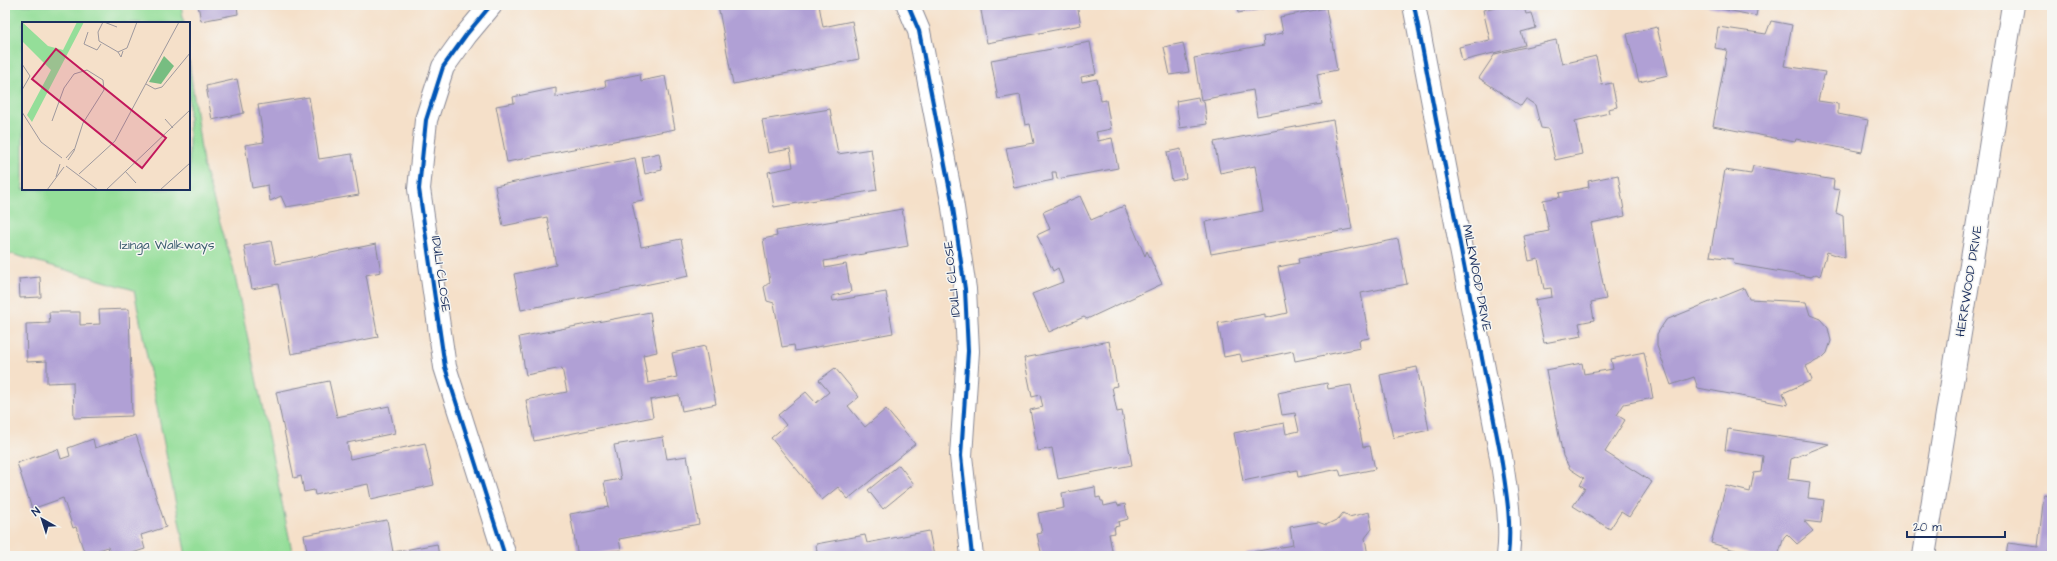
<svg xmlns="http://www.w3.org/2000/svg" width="2057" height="561" viewBox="0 0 2057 561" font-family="'Architects Daughter',sans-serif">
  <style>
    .green { fill: #94de99; stroke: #58867c }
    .building { fill: #b0a0d5 }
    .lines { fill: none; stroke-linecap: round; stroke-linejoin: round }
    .minor-casing { stroke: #888894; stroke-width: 24 }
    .tertiary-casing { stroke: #888894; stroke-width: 24 }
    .minor { stroke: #fff; stroke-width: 22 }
    .tertiary { stroke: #fff; stroke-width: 22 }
    .cycleway-casing { stroke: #f6f6f2; stroke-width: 6 }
    .cycleway { stroke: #0057b8; stroke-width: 4 }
    .labels { text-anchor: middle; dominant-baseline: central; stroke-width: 3; stroke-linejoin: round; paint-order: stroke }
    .park-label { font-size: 13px; fill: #395b6d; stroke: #f6f6f2 }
    .street-label { font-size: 13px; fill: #1b2f5e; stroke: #f6f6f2 }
    .inset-road { fill: none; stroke: #9e999e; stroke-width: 1 }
    .view { fill: #c2185b; fill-opacity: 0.15; stroke: #c2185b; stroke-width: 2 }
    .inset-edge { fill: none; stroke: #1b2f5e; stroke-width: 2 }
  </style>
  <rect width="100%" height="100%" fill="#f6f6f2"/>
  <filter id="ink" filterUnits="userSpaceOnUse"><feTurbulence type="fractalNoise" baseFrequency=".025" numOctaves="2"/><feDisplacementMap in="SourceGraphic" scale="8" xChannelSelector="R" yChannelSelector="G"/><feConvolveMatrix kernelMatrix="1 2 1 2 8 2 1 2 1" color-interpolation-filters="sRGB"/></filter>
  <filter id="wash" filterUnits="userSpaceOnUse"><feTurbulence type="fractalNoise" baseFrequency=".012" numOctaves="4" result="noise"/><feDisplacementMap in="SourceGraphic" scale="16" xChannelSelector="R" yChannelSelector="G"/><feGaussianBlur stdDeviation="0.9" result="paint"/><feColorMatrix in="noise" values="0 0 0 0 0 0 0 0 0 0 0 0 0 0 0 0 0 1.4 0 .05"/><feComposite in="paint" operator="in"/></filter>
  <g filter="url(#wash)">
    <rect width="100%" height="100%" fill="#f5e0c9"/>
    <path class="green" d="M5 5H181L184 23H23V189H189V61L203 164 233 267 293 556H186L134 290 5 252Z"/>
    <g id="blocks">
      <path class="building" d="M198 5H237L238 14 201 21Z
        M718 5H819L823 27 852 21 859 59 733 84Z
        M980 5H1077L1081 25 987 43Z
        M1237 5H1265L1266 8 1238 13Z
        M1503 5H1515L1516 9 1524 7 1526 14 1532 13 1536 28 1521 32 1525 45 1462 61 1459 47 1490 40 1483 10Z
        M1703 5H1758L1756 16Z
        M1326 8 1337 70 1317 74 1322 104 1257 116 1253 90 1201 100 1194 58 1264 45 1263 37 1283 33 1280 17Z
        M1771 21 1792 25 1784 66 1825 72 1818 101 1838 104V114L1868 120 1862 152 1796 139 1795 142 1713 126 1727 50 1715 48 1718 27 1766 34Z
        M1657 27 1668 75 1639 82 1627 34Z
        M1556 40 1562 64 1596 56 1602 85 1612 83 1617 107 1608 109 1609 113 1575 121 1582 154 1555 160 1548 129 1541 128 1535 105 1526 99 1521 106 1479 78 1495 54Z
        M1090 42 1096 74 1081 77 1082 82 1097 79 1101 101 1106 100 1111 129 1096 132 1098 141 1112 138 1118 168 1057 179 1056 172H1052L1053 180 1014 188 1006 148 1034 143 1030 124 1025 125 1020 95 998 99 991 60Z
        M1183 43 1189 72 1170 75 1164 47Z
        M640 74 641 81 665 76 675 129 507 162 496 106 514 103 513 97 556 88V97L606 87 605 81Z
        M237 79 244 113 212 120 206 86Z
        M309 97 319 159 352 154 359 195 286 207 281 196 270 201 268 185 252 188 245 145 264 142 258 105Z
        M1198 97 1199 102 1204 101 1207 124 1180 128 1176 101Z
        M830 109 838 154 871 149 877 190 774 207 768 172 793 167 790 149 768 153 762 120Z
        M1333 120 1352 229 1211 254 1205 222 1263 211 1255 166 1220 173 1214 142Z
        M1181 149 1186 178 1172 181 1167 152Z
        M659 153 662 170 645 174 642 157Z
        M635 158 643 200 632 202 641 247 681 239 689 276 521 310 514 274 556 265 547 217 503 226 495 186Z
        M1753 166 1834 180 1833 189 1840 190 1836 213 1843 216 1845 258 1827 252 1820 276 1816 274 1811 277 1734 264 1733 259 1710 256 1725 170 1751 174Z
        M1618 175 1625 216 1591 223 1606 299 1591 302 1594 320 1579 323 1582 336 1544 343 1535 300 1552 297 1551 288 1544 289 1538 259 1529 261 1524 236 1549 231 1543 200 1560 197 1559 193 1589 187 1588 181Z
        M1080 196 1091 220 1124 206 1145 256 1147 251 1162 284 1087 319 1084 317 1049 332 1032 294 1063 282 1058 268 1053 271 1037 235 1050 229 1043 212Z
        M902 209 908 246 824 261 825 268 846 264 851 292 832 296 833 301 886 292 893 333 795 351 794 345 782 347 774 303 767 301 764 287 770 282 763 239 777 236 776 231Z
        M1398 239 1407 284 1361 293 1369 338 1359 340 1360 348 1295 361 1293 351 1242 362 1240 354 1224 357 1218 323 1265 314V318L1287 313 1278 267 1299 263 1298 259Z
        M271 241 276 264 376 244 381 272 366 275 378 337 291 354 278 284 252 289 244 246Z
        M40 277 41 297 20 298 19 279Z
        M1744 288 1749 299 1806 302 1810 315 1820 319 1828 328 1831 341 1827 353 1822 358 1806 366 1812 380 1783 393 1788 405 1698 388 1694 377 1671 385 1657 346V334L1666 320Z
        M129 309 132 416 74 418 73 382 47 383V361L27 362 26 324 50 323 49 312H80V325L100 324 99 310Z
        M650 312 657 352 643 355 648 383 677 377 672 353 705 346 716 404 682 411 679 395 650 400 653 417 534 441 526 400 567 392 562 368 526 375 519 337Z
        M1109 341 1117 386 1112 387 1117 412 1122 411 1132 465 1058 479 1052 448 1038 451 1030 410 1043 407 1040 395 1032 397 1024 358Z
        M1644 352 1653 398 1624 404 1617 415 1625 420 1605 452 1652 482 1629 517 1621 512 1610 529 1573 506 1585 488 1580 485 1584 478 1570 469 1563 456 1546 370 1582 363 1584 374 1613 369 1611 359Z
        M1417 367 1429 430 1393 438 1380 375Z
        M835 368 859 397 848 406 865 427 886 409 915 444 848 499 838 487 822 500 771 438 786 425 778 415 806 392 816 403 829 392 819 380Z
        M329 381 337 417 389 406 395 433 347 443 350 459 425 443 434 485 371 499 368 484 315 495 314 490 304 492 301 476 294 478 276 392Z
        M1327 383 1328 389 1351 385 1363 447 1370 446 1375 469 1341 476 1339 469 1298 477 1297 470 1243 481 1234 433 1284 423 1286 434 1299 431 1295 413 1282 415 1278 393Z
        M1728 429 1829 444 1791 459 1788 479 1810 482 1808 498 1824 500 1821 523 1804 521 1813 531 1797 544 1787 534 1784 537 1778 556H1755L1711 543 1726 486 1750 492 1754 473 1761 472 1763 456 1725 450Z
        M136 435 166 527 141 535 145 549 123 556H111L108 547 85 555 76 527 73 528 63 498 32 509 17 463 58 449 61 459 70 456 68 448 93 439 95 448Z
        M663 437 667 459 687 456 699 524 619 539 621 550 578 556 570 514 609 507 604 482 621 479 614 445Z
        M899 465 914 484 883 509 868 490Z
        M1095 487 1096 498 1100 497 1101 501H1103L1104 506 1117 503 1118 506 1125 504 1128 519 1118 522 1119 526 1114 527 1115 533 1109 534 1113 556H1042L1037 534 1042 533 1038 513 1064 508 1062 493Z
        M2044 495 2052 496V556H2006L2008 543 2038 547Z
        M1369 512 1372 529 1365 538 1368 556H1247L1246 553 1293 545 1290 527 1318 522 1326 525 1338 519 1343 513 1349 517Z
        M387 520 393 552 437 544 439 556H308L304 535Z
        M929 531 934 556H801L817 552 816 544 865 535 867 543Z"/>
    </g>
  </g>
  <g filter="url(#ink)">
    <use href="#blocks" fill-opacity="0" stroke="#888894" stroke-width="1"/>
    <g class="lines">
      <g class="minor-casing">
        <path id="minor" d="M491 5 466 35 443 67 426 120 419 189 445 367 505 556
          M908 5 919 31 952 201 965 289 968 351 961 456 972 556
          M1414 5 1501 457C1506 490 1512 523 1508 556"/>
      </g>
      <g class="tertiary-casing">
        <path id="tertiary" d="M1924 556 2013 5"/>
      </g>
      <use href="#minor" class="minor"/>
      <use href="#tertiary" class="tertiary"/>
      <g class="cycleway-casing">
        <path id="cycleway" d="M491 5 466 35 443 67 426 120 419 189 445 367 505 556
          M908 5 919 31 952 201 965 289 968 351 961 456 972 556
          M1414 5 1501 457C1506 490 1512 523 1508 556"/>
      </g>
      <use href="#cycleway" class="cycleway"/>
    </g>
  </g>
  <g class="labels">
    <g class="park-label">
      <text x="167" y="245">Izinga Walkways</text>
    </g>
    <g class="street-label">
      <text transform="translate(441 274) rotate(82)">IDULI CLOSE</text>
      <text transform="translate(1477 278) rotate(79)">MILKWOOD DRIVE</text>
      <text transform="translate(952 279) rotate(-96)">IDULI CLOSE</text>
      <text transform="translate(1969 281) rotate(-81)">HERRWOOD DRIVE</text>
    </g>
  </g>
  <g transform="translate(22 22)">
    <rect width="168" height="168" fill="#f5e0c9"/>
    <path d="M0 0 26 24 41 28 55 0H62L10 100 5 93 29 48 0 19Z" fill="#94de99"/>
    <path d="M142 34 152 44 139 62 127 60Z" fill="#77bd81"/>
    <path class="inset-road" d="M81 0 76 10 77 19 96 30 105 26 115 0M82 0 95 5M66 10 62 22 75 28 79 22M96 30 99 35 101 29M0 42 8 54 0 68M124 62 133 67 140 65 168 31M0 90 19 120 40 136M143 97 151 106M30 99 42 66 52 52 65 48 81 58 82 68 61 101 52 129 46 138M44 136 52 127M44 144 76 168M103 149 114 161M57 152 93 119 157 0M34 155 38 142M25 168 42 145M84 168 168 88M138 168 168 141"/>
    <path class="view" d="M34 27 144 116 120 146 10 57Z"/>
    <rect width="168" height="168" class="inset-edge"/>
  </g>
  <rect width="2057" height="561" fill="none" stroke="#f6f6f2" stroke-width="20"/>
  <g transform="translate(42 519) rotate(321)" stroke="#f6f6f2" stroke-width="3" paint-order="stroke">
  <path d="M0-3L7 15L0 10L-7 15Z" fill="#1b2f5e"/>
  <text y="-6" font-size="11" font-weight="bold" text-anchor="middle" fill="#1b2f5e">N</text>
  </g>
  <path d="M1907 531v6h98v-6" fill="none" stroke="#1b2f5e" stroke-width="2"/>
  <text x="1913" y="531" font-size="12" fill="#1b2f5e" stroke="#f6f6f2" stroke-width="3" paint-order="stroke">20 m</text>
</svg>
